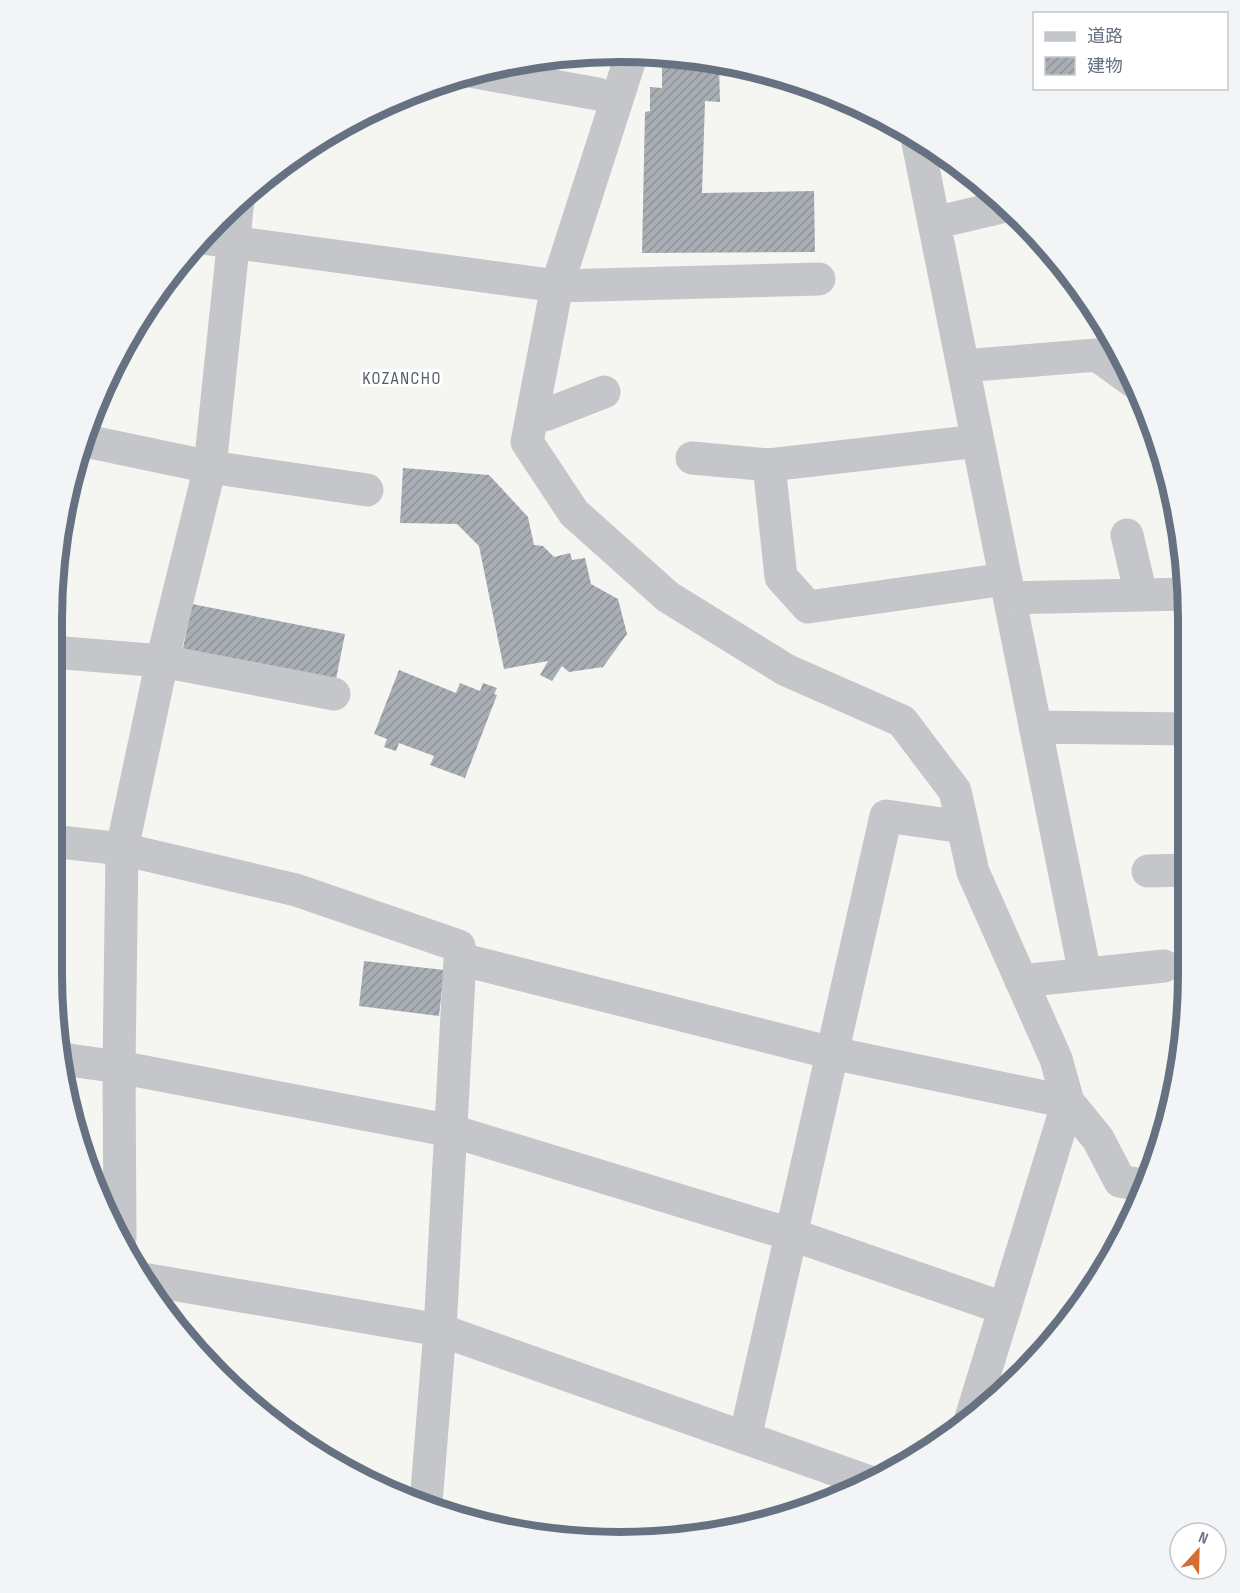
<svg xmlns="http://www.w3.org/2000/svg" width="1240" height="1593" viewBox="0 0 1240 1593" font-family="'Sofia Sans Condensed','Noto Sans JP',sans-serif">
  <style>
    .building { fill: url(#building-hatch) }
    .lines { fill: none; stroke-linecap: round; stroke-linejoin: round }
    .minor { stroke: #c4c6ca; stroke-width: 33 }
    .labels { text-anchor: middle; dominant-baseline: central; stroke-width: 6; stroke-linejoin: round; paint-order: stroke }
    .neighbourhood-label { font-size: 18px; letter-spacing: 1.5px; fill: #545c67; stroke: #fff }
    .rim { fill: none; stroke: #667281; stroke-width: 8 }
  </style>
  <defs>
    <pattern id="building-hatch" width="6" height="6" patternUnits="userSpaceOnUse" patternTransform="scale(1.5)"><rect width="6" height="6" fill="#a8aeb4"/><path d="M-1 1l2-2M0 6l6-6M5 7l2-2" fill="none" stroke="#8d9298"/></pattern>
  </defs>
  <rect width="100%" height="100%" fill="#f5f5f2"/>
  <path class="building" d="M675 55 724 63 719 64 720 102 705 101 702 193 814 191 815 252 642 253 645 112 650 111V87L662 88V61H675Z
    M403 468 489 475 528 517 534 545 543 546 554 557 570 553 572 560 585 558 591 584 618 599 627 634 603 667 569 672 562 666 552 681 540 675 548 661 504 669 479 546 457 524 400 523Z
    M192 604 345 634 335 684 182 653Z
    M399 670 456 693 460 683 480 691 483 683 497 688 494 694 497 695 465 778 430 765 434 756 399 743 396 751 384 747 387 739 374 734Z
    M364 961 444 970 439 1016 359 1006Z"/>
  <g class="lines">
    <path class="minor" d="M632 53 557 286 527 442 574 513 668 597 786 670 902 721 955 791 973 872 1056 1059 1068 1102 971 1418
      M475 72 598 94
      M917 138 1085 974
      M934 223 1006 206
      M202 238 557 286 819 279
      M963 366 1097 355 1133 381
      M533 413 545 415 604 392
      M81 440 210 467 367 490
      M692 458 769 465 978 441
      M769 465 781 577 808 607 1006 579
      M1127 535 1141 595
      M1010 598 1188 594
      M52 652 162 661 334 694
      M1035 727 1188 729
      M51 841 122 849 296 890 459 946 460 959 832 1053 1068 1102 1098 1139 1120 1181 1147 1186
      M1148 871 1189 870
      M1021 981 1164 966
      M62 1059 119 1067 452 1131 793 1235 1003 1308
      M120 1239 119 1067 122 849 162 661 210 467 238 199
      M143 1279 440 1330 867 1481
      M745 1438 886 816 963 827
      M426 1503 440 1330 460 959"/>
  </g>
  <g class="labels">
    <g class="neighbourhood-label">
      <text x="402" y="378">KOZANCHO</text>
    </g>
  </g>
  <path d="M0 0H1240V1593H0ZM620 62H620A558 558 0 0 1 1178 620V974A558 558 0 0 1 620 1532H620A558 558 0 0 1 62 974V620A558 558 0 0 1 620 62Z" fill="#f3f4f5" fill-rule="evenodd"/>
  <path class="rim" d="M620 62H620A558 558 0 0 1 1178 620V974A558 558 0 0 1 620 1532H620A558 558 0 0 1 62 974V620A558 558 0 0 1 620 62Z"/>
  <rect x="1033" y="12" width="195" height="78" fill="#ffffff" stroke="#c2c7cd" stroke-width="1.5"/>
  <rect x="1045" y="32" width="30" height="9" fill="#c4c6ca" stroke="#c2c7cd" stroke-width="1.5"/>
  <text x="1087" y="42" font-size="18" fill="#667281">道路</text>
  <rect x="1045" y="57" width="30" height="18" fill="url(#building-hatch)" stroke="#c2c7cd" stroke-width="1.5"/>
  <text x="1087" y="72" font-size="18" fill="#667281">建物</text>
  <g transform="translate(1198 1551) rotate(22)"><circle r="28" fill="#ffffff" stroke="#c2c7cd" stroke-width="1.5"/>
  <path d="M0-4.5L10 22L0 15L-10 22Z" fill="#d66c31"/>
  <text y="-9" font-size="16" font-weight="bold" text-anchor="middle" fill="#667281">N</text>
  </g>
</svg>
